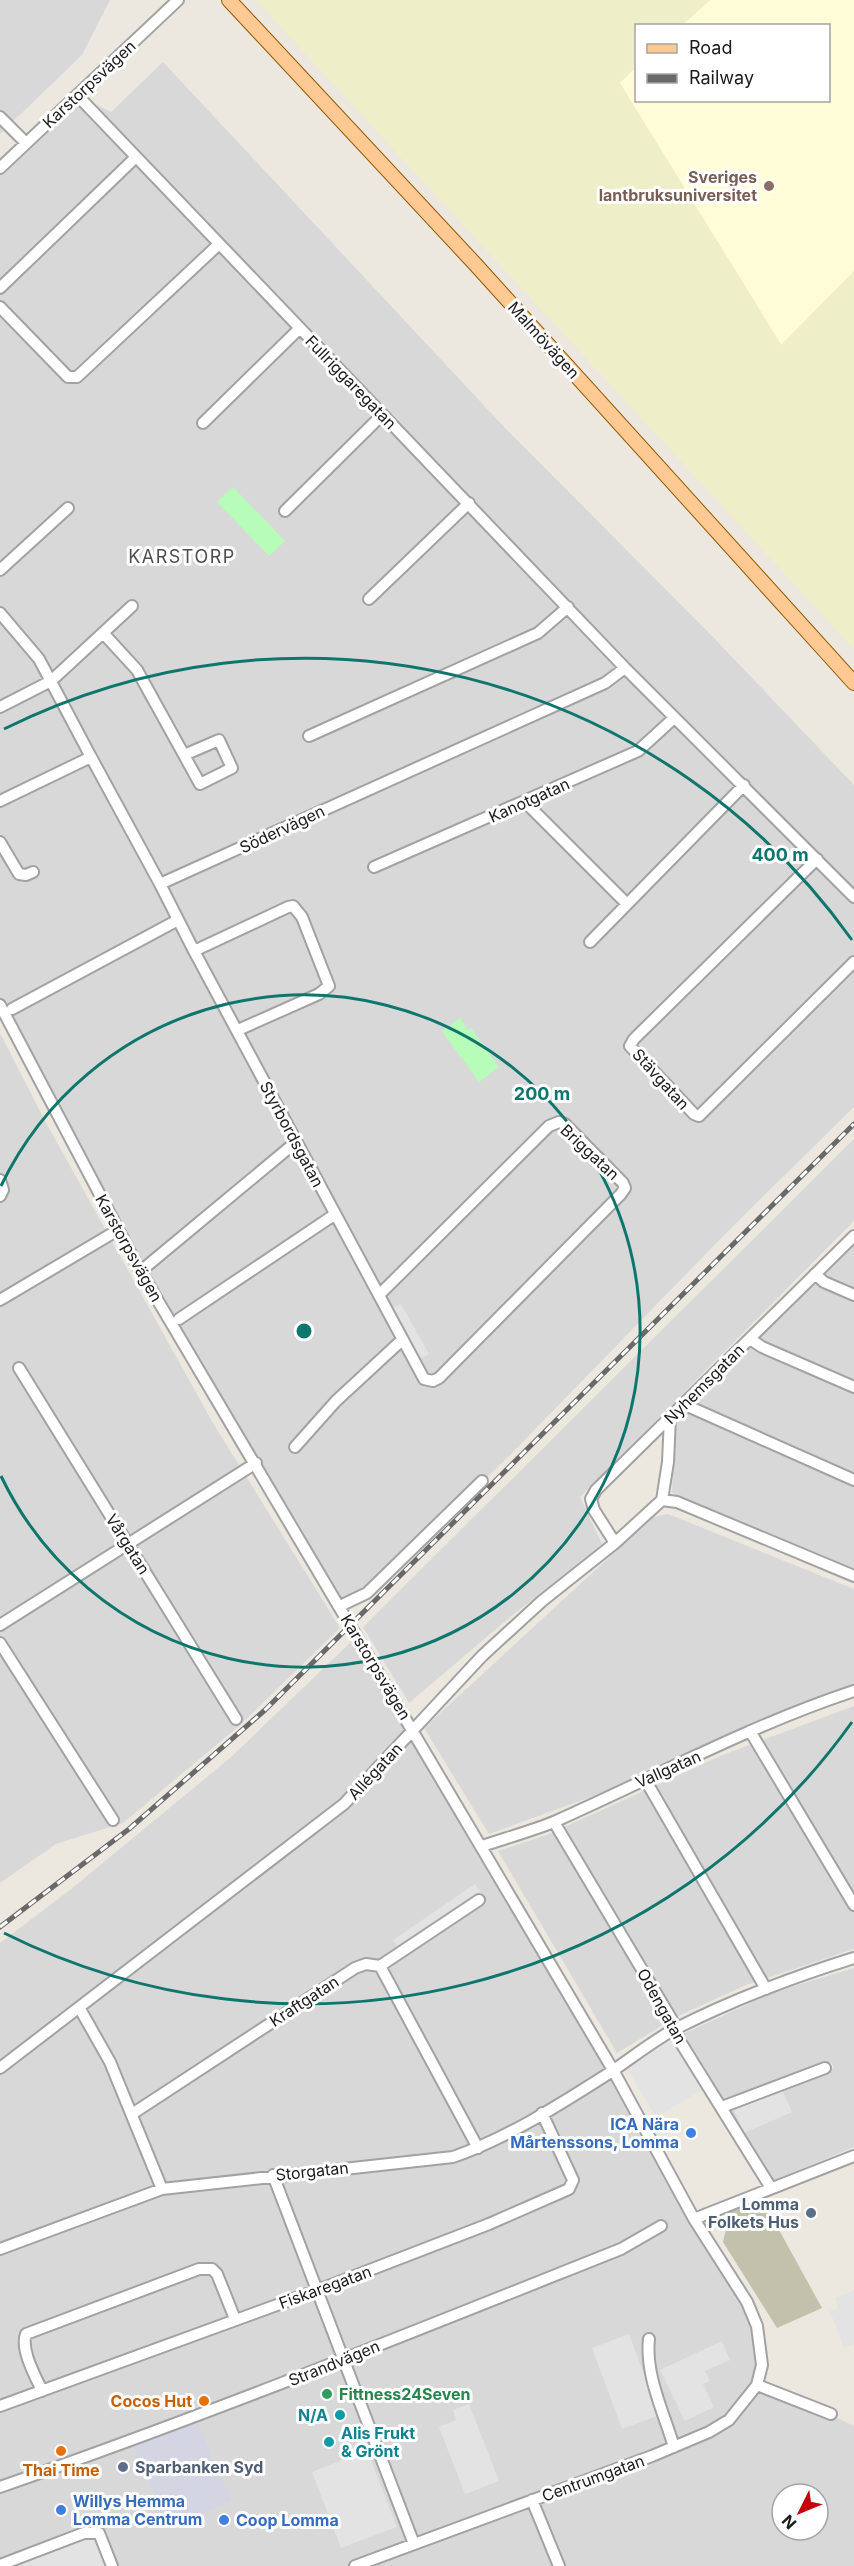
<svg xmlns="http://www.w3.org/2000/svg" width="854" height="2566" viewBox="0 0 854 2566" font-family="Inter,sans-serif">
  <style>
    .residential { fill: #d9d8d8; fill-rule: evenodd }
    .education { fill: #fffcd7 }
    .construction { fill: #c2c1ab }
    .farmland { fill: #eeeec8 }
    .park { fill: #b7fcb8 }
    .parking { fill: #e3e3e3 }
    .plaza { fill: #d4d5e3 }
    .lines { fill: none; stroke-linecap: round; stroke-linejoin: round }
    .minor-casing { stroke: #a2a2a2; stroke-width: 14 }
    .major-casing { stroke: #925800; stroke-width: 16 }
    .minor { stroke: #fff; stroke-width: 10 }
    .major { stroke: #ffc993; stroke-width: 14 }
    .rail-casing { stroke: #696969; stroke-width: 5 }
    .rail { stroke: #fff; stroke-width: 3; stroke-dasharray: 9; stroke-linecap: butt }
    .ring { fill: none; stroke: #0f766e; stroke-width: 3 }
    .education-dot { fill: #8d6e63; stroke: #fff; stroke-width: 2 }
    .shop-dot { fill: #3f7fe0; stroke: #fff; stroke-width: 2 }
    .service-dot { fill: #5c6f8a; stroke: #fff; stroke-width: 2 }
    .leisure-dot { fill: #2e9e5b; stroke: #fff; stroke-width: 2 }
    .food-dot { fill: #e8710a; stroke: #fff; stroke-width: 2 }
    .culture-dot { fill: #0f9aa8; stroke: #fff; stroke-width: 2 }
    .labels { text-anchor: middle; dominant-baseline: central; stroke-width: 6; stroke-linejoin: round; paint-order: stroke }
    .street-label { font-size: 16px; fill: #1b1b1b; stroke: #fff }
    .education-label { font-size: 16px; font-weight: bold; fill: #785e54; stroke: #fff; text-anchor: end }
    .shop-label { font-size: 16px; font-weight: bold; fill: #366cbe; stroke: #fff; text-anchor: start }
    .service-label { font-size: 16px; font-weight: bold; fill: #4e5e75; stroke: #fff; text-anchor: end }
    .leisure-label { font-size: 16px; font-weight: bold; fill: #27864d; stroke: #fff; text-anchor: start }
    .food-label { font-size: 16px; font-weight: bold; fill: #c56008; stroke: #fff; text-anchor: end }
    .culture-label { font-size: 16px; font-weight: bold; fill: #0d838f; stroke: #fff; text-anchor: end }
    .neighbourhood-label { font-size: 18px; letter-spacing: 1.5px; fill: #4e4e4e; stroke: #fff }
    .centre { fill: #0f766e; stroke: #fff; stroke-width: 3 }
    .ring-label { font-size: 18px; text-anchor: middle; font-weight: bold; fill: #0f766e; stroke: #fff; stroke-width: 6; stroke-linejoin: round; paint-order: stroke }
  </style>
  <rect width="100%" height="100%" fill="#ede8df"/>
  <path class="residential" d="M0 0H110L82 55 0 134Z
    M163 62 506 429 714 638 854 785V1107L734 1225 507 1458 367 1593 340 1606 190 1356 0 1005V168L77 95 111 112Z
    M0 1033 44 1119 213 1423 340 1628 239 1726 123 1823 56 1844 0 1883Z
    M854 1139V1221L580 1497 602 1544 509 1618 409 1703 363 1627Z
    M854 1245V1569L672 1493 676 1421Z
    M668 1514 854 1589V1685L786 1709 599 1794 489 1834 424 1728 653 1517Z
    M357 1636 757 2326V2385L819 2409 854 2426V2566H0V1943L70 1890 230 1758ZM782 2494H818V2530H782Z
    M854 1706V1949L746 1985 676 2017 617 2053 498 1851 549 1834 725 1754Z
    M854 1968V2147L770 2182 725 2109 834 2068 831 2062 724 2106 683 2034 777 1991Z"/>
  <path class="education" d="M710 0H854V271L782 346 619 82 636 67V100H828V26L682 25Z"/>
  <path class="construction" d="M762 2199 822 2308 777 2328 723 2242 730 2212Z"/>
  <path class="farmland" d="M256 0H710L682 25 636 26V67L620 83 781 345 854 271V649Z"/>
  <path class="park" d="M233 487 285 541 269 556 217 502Z
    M460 1018 468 1030 471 1028 499 1067 479 1082 442 1031Z"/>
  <path class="parking" d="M401 1304 429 1354 420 1359 392 1308Z
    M475 1884 481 1893 399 1949 393 1940Z
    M674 2039 704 2089 656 2117 626 2067Z
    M782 2089 792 2112 744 2133 734 2109Z
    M854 2290V2344L844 2348 830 2311 838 2308 835 2298Z
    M629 2334 659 2415 622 2429 592 2348Z
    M722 2341 730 2360 705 2371 710 2381 703 2384 714 2407 685 2421 660 2370Z
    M469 2404 499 2481 465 2494 439 2427 456 2420 453 2410Z
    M367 2450 397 2527 341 2548 312 2472Z
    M84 2537 97 2538 107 2566H10Z"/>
  <path class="plaza" d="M195 2417 231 2501 170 2529 131 2441Z"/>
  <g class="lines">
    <g class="minor-casing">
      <path id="minor" d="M77 95 625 668 854 897
        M0 117 26 143
        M0 168 178 0
        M0 288 135 158
        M0 307 68 377H77L218 245
        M203 423 299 329
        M285 511 382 415
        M0 570 68 508
        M369 599 469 503
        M0 613 39 659 91 757
        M104 634 137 670 200 784 232 768 219 740 184 755
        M0 707 51 681 132 606
        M309 736 538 633 568 607
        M0 801 91 757 160 884 605 683 625 668
        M525 802 627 904
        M0 842 19 874 26 875 33 872
        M817 859 634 1039 630 1046 694 1114 699 1116 854 962
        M374 867 638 751 674 718
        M160 884 194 951 424 1379 433 1381 439 1378 621 1194 625 1188 623 1183 565 1124 559 1122 549 1126 379 1295
        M590 942 744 785
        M194 951 288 907 293 906 302 917 329 986 319 994 238 1030
        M0 1005 138 1267 613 2070 694 2219 747 2302 757 2326 762 2365 757 2385 729 2420 709 2432 652 2456 355 2566
        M12 1009 178 920
        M0 1180 3 1190 0 1196
        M148 1265 296 1142
        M815 1274 824 1282 854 1295
        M0 1300 118 1230
        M179 1319 334 1215
        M750 1339 762 1347 854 1387
        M19 1368 236 1719
        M683 1404 854 1480
        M295 1447 336 1401 402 1340
        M662 1500 677 1502 854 1576
        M615 1543 594 1510 591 1499 596 1490 854 1236
        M340 1606 367 1593 482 1481
        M0 1625 256 1463
        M0 1643 113 1820
        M750 1731 854 1905
        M646 1781 766 1989
        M554 1822 672 2020 681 2043 771 2188
        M482 1846C506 1838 532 1831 556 1821 655 1777 751 1725 854 1691
        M380 1966 478 2148
        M80 2009 110 2062 162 2189
        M0 2068 344 1804 482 1656 542 1601 615 1543 662 1500 668 1462 670 1417
        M722 2107 825 2068
        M132 2114 355 1968 366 1964 380 1966 479 1900
        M273 2175 414 2544
        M694 2219 854 2156
        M0 2249 162 2189 453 2157C505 2139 556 2107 603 2077 627 2062 649 2043 675 2029 732 2000 793 1977 854 1958
        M649 2339C645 2375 664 2413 674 2447
        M757 2385 831 2414
        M42 2391C36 2377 20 2350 26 2334L199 2269H212L217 2274 235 2319
        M0 2406 318 2290 489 2224 569 2189 573 2180 542 2113
        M0 2487C210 2414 415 2331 621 2249L661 2226
        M532 2500 559 2566
        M0 2565 84 2533H99L112 2566"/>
    </g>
    <g class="major-casing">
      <path id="major" d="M229 0 476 265 854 683"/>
    </g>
    <use href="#minor" class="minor"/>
    <use href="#major" class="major"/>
    <g class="rail-casing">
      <path id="rail" d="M0 1927 129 1829 265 1710 854 1124"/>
    </g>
    <use href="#rail" class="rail"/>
  </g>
  <g class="ring">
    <path d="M1 1186A336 336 0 1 1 1 1476"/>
    <path d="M852 1722A673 673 0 0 1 4 1933M4 729A673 673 0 0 1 852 940"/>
  </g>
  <circle class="education-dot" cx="769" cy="186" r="6"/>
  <g class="shop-dot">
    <circle cx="691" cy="2133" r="6"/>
    <circle cx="61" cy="2510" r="6"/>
    <circle cx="224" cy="2520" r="6"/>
  </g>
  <g class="service-dot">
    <circle cx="811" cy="2213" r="6"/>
    <circle cx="123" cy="2467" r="6"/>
  </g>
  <circle class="leisure-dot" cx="327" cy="2394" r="6"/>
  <g class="food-dot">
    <circle cx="204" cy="2401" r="6"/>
    <circle cx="61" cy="2451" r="6"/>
  </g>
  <g class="culture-dot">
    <circle cx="340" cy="2415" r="6"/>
    <circle cx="329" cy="2442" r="6"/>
  </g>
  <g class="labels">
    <g class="street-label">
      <text transform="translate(89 84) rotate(-43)">Karstorpsvägen</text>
      <text transform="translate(544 340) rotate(48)">Malmövägen</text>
      <text transform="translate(351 382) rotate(46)">Fullriggaregatan</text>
      <text transform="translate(529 800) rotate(-24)">Kanotgatan</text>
      <text transform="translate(282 829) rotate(-25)">Södervägen</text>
      <text transform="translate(661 1079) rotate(48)">Stävgatan</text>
      <text transform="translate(292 1134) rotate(62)">Styrbordsgatan</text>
      <text transform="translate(590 1152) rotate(43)">Briggatan</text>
      <text transform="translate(129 1248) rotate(61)">Karstorpsvägen</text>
      <text transform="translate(704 1384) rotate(-45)">Nyhemsgatan</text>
      <text transform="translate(128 1544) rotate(58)">Vårgatan</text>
      <text transform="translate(376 1667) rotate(59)">Karstorpsvägen</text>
      <text transform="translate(668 1769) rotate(-24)">Vallgatan</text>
      <text transform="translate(375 1771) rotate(-47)">Allégatan</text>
      <text transform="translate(304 2001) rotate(-33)">Kraftgatan</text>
      <text transform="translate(662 2006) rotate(61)">Odengatan</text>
      <text transform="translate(312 2171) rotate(-6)">Storgatan</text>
      <text transform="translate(325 2287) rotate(-20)">Fiskaregatan</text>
      <text transform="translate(334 2363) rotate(-22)">Strandvägen</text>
      <text transform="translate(593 2478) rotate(-20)">Centrumgatan</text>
    </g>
    <g class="education-label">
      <text x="757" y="177">Sveriges<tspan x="757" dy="18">lantbruksuniversitet</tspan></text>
    </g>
    <g class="shop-label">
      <text x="679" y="2124" text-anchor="end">ICA Nära<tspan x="679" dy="18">Mårtenssons, Lomma</tspan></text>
      <text x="73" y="2501">Willys Hemma<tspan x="73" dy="18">Lomma Centrum</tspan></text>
      <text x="236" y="2520">Coop Lomma</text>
    </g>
    <g class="service-label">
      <text x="799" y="2204">Lomma<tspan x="799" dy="18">Folkets Hus</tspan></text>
      <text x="135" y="2467" text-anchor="start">Sparbanken Syd</text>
    </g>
    <g class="leisure-label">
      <text x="339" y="2394">Fittness24Seven</text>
    </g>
    <g class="food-label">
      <text x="192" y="2401">Cocos Hut</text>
      <text x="61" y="2470" text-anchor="middle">Thai Time</text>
    </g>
    <g class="culture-label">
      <text x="328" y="2415">N/A</text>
      <text x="341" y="2433" text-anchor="start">Alis Frukt<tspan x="341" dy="18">&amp; Grönt</tspan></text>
    </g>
    <g class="neighbourhood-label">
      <text x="182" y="556">KARSTORP</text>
    </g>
  </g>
  <circle cx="304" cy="1331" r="9" class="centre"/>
  <g class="ring-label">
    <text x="780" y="861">400 m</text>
    <text x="542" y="1100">200 m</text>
  </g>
  <rect x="635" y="24" width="195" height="78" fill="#ffffff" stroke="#a4a4a4" stroke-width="1.5"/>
  <rect x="647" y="44" width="30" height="9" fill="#ffc993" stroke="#a4a4a4" stroke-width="1.5"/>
  <text x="689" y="54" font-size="18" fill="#1b1b1b">Road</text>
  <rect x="647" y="74" width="30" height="9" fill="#696969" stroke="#a4a4a4" stroke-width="1.5"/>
  <text x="689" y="84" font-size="18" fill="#1b1b1b">Railway</text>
  <g transform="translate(800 2512) rotate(227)"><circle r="28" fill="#ffffff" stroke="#a4a4a4" stroke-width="1.5"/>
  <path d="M0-4.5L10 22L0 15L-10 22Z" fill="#c6000d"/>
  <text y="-9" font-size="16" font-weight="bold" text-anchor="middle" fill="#1b1b1b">N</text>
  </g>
</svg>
